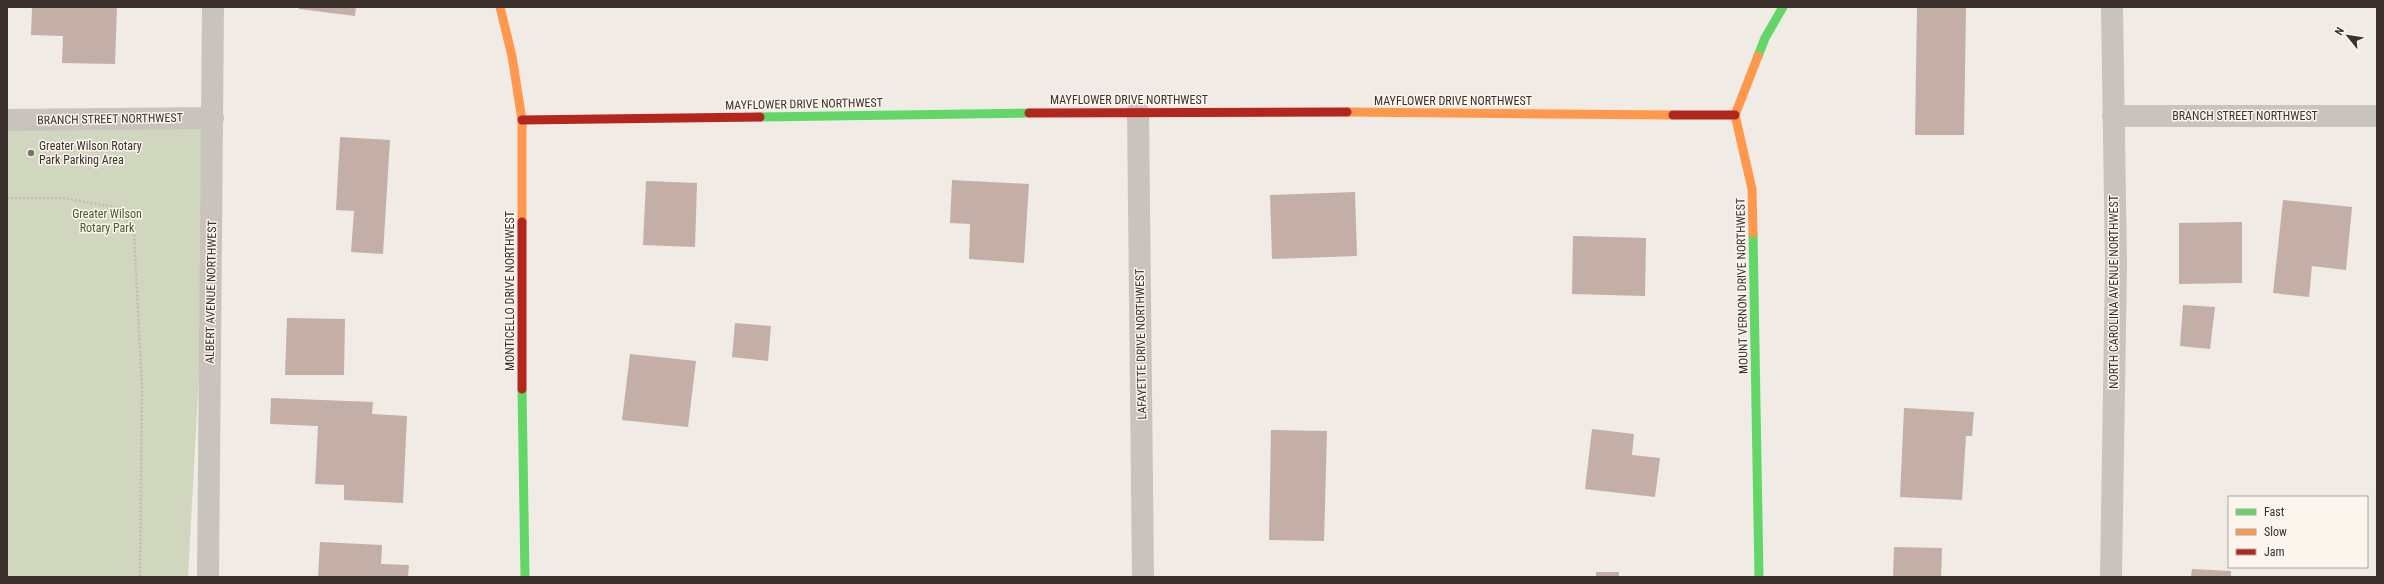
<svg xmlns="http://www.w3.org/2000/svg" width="2384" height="584" viewBox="0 0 2384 584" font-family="'Roboto Condensed',sans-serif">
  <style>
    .green { fill: #d1d6bf }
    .building { fill: #c3afa7 }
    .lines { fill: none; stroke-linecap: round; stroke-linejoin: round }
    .path { stroke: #c2bbb6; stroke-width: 2.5; stroke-dasharray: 2 2; stroke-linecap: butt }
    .street { stroke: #c9c3be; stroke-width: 22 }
    .fast { stroke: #63d668; stroke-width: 9 }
    .slow { stroke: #ff974d; stroke-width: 9 }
    .jam { stroke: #b3261e; stroke-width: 9 }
    .poi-dot { fill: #7a716c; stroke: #fbf5ee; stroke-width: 1.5 }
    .labels { text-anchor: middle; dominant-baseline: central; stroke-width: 3; stroke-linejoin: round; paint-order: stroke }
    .street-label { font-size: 12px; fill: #3b302b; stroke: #fbf5ee }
    .poi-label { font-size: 12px; fill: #3b302b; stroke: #fbf5ee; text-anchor: start }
    .park-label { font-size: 12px; fill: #4a5a2e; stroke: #fbf5ee }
  </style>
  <rect width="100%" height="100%" fill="#f0ebe5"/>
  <path class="green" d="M213 118 188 577H7V123Z"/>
  <path class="building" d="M32 7H117L115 64 62 63 63 36 31 35Z
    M299 7H356L355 16 299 9Z
    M1917 7H1966L1964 135H1915Z
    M340 137 390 140 383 254 351 252 354 211 336 210Z
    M952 180 1029 184 1024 263 969 259 970 224 950 223Z
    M646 181 697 183 695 247 643 245Z
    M1355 192 1357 256 1272 259 1270 195Z
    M2283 200 2352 207 2346 270 2312 266 2309 297 2273 293Z
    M2242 222V283L2179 284V223Z
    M1573 236 1646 238 1645 296 1572 294Z
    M2183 305 2215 307 2210 349 2180 346Z
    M287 318 345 319 344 375H285Z
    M735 323 771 326 768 361 732 357Z
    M630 354 696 361 688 427 622 420Z
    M271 398 373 402 372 414 407 416 403 503 344 500V485L315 484 318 426 270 424Z
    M1904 408 1974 412 1972 436H1966L1962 500 1900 497Z
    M1592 429 1634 434 1632 455 1660 458 1655 497 1585 489Z
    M1271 430 1327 431 1324 541 1269 540Z
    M320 542 382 545 381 564 409 565 408 577H318Z
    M1894 547 1942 548 1941 577H1893Z
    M2192 569 2231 571V577H2191Z
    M1596 572H1619V577H1596Z"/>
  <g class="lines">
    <path class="path" d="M7 198H63L120 208 134 234 142 388 140 577"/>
    <path class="street" d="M1138 111 1143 577
      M2113 116H2377
      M7 120 213 118
      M208 577 213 7
      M2111 577 2116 265 2112 7"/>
    <path class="fast" d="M1758 56 1765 38 1783 7
      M760 117 1029 113
      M1753 233 1759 577
      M522 389 525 577"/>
    <path class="slow" d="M500 7 512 56 522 120V222
      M1347 112 1673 115
      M1753 233 1752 189 1735 115 1758 56"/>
    <path class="jam" d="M1029 113 1347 112
      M1673 115H1735
      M522 120 760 117
      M522 222V389"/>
  </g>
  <circle class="poi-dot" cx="31" cy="153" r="4"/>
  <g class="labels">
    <g class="street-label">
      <text x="1129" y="100">MAYFLOWER DRIVE NORTHWEST</text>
      <text x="1453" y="101">MAYFLOWER DRIVE NORTHWEST</text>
      <text transform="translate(804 104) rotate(-1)">MAYFLOWER DRIVE NORTHWEST</text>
      <text x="2245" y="116">BRANCH STREET NORTHWEST</text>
      <text transform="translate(110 119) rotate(-1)">BRANCH STREET NORTHWEST</text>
      <text transform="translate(1742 286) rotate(-91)">MOUNT VERNON DRIVE NORTHWEST</text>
      <text transform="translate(510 291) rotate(-90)">MONTICELLO DRIVE NORTHWEST</text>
      <text transform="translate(211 292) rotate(-89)">ALBERT AVENUE NORTHWEST</text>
      <text transform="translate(2114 292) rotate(-90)">NORTH CAROLINA AVENUE NORTHWEST</text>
      <text transform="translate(1141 344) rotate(-91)">LAFAYETTE DRIVE NORTHWEST</text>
    </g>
    <g class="poi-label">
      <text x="39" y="146">Greater Wilson Rotary<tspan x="39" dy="14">Park Parking Area</tspan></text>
    </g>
    <g class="park-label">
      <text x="107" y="214">Greater Wilson<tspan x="107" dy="14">Rotary Park</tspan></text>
    </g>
  </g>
  <rect width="2384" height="584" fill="none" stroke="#3b302b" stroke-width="16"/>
  <rect x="2228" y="496" width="140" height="72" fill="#fbf5ee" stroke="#aea6a0"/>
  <rect x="2236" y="509" width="20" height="6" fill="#63d668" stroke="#aea6a0"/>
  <text x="2264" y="516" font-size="12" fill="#3b302b">Fast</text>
  <rect x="2236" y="529" width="20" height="6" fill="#ff974d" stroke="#aea6a0"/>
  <text x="2264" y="536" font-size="12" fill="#3b302b">Slow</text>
  <rect x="2236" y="549" width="20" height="6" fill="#b3261e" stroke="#aea6a0"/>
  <text x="2264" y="556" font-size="12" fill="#3b302b">Jam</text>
  <g transform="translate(2348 36) rotate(300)" stroke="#fbf5ee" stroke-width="3" paint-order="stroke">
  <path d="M0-3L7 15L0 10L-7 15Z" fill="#3b302b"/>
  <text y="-6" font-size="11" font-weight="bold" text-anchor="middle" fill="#3b302b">N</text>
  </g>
</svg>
